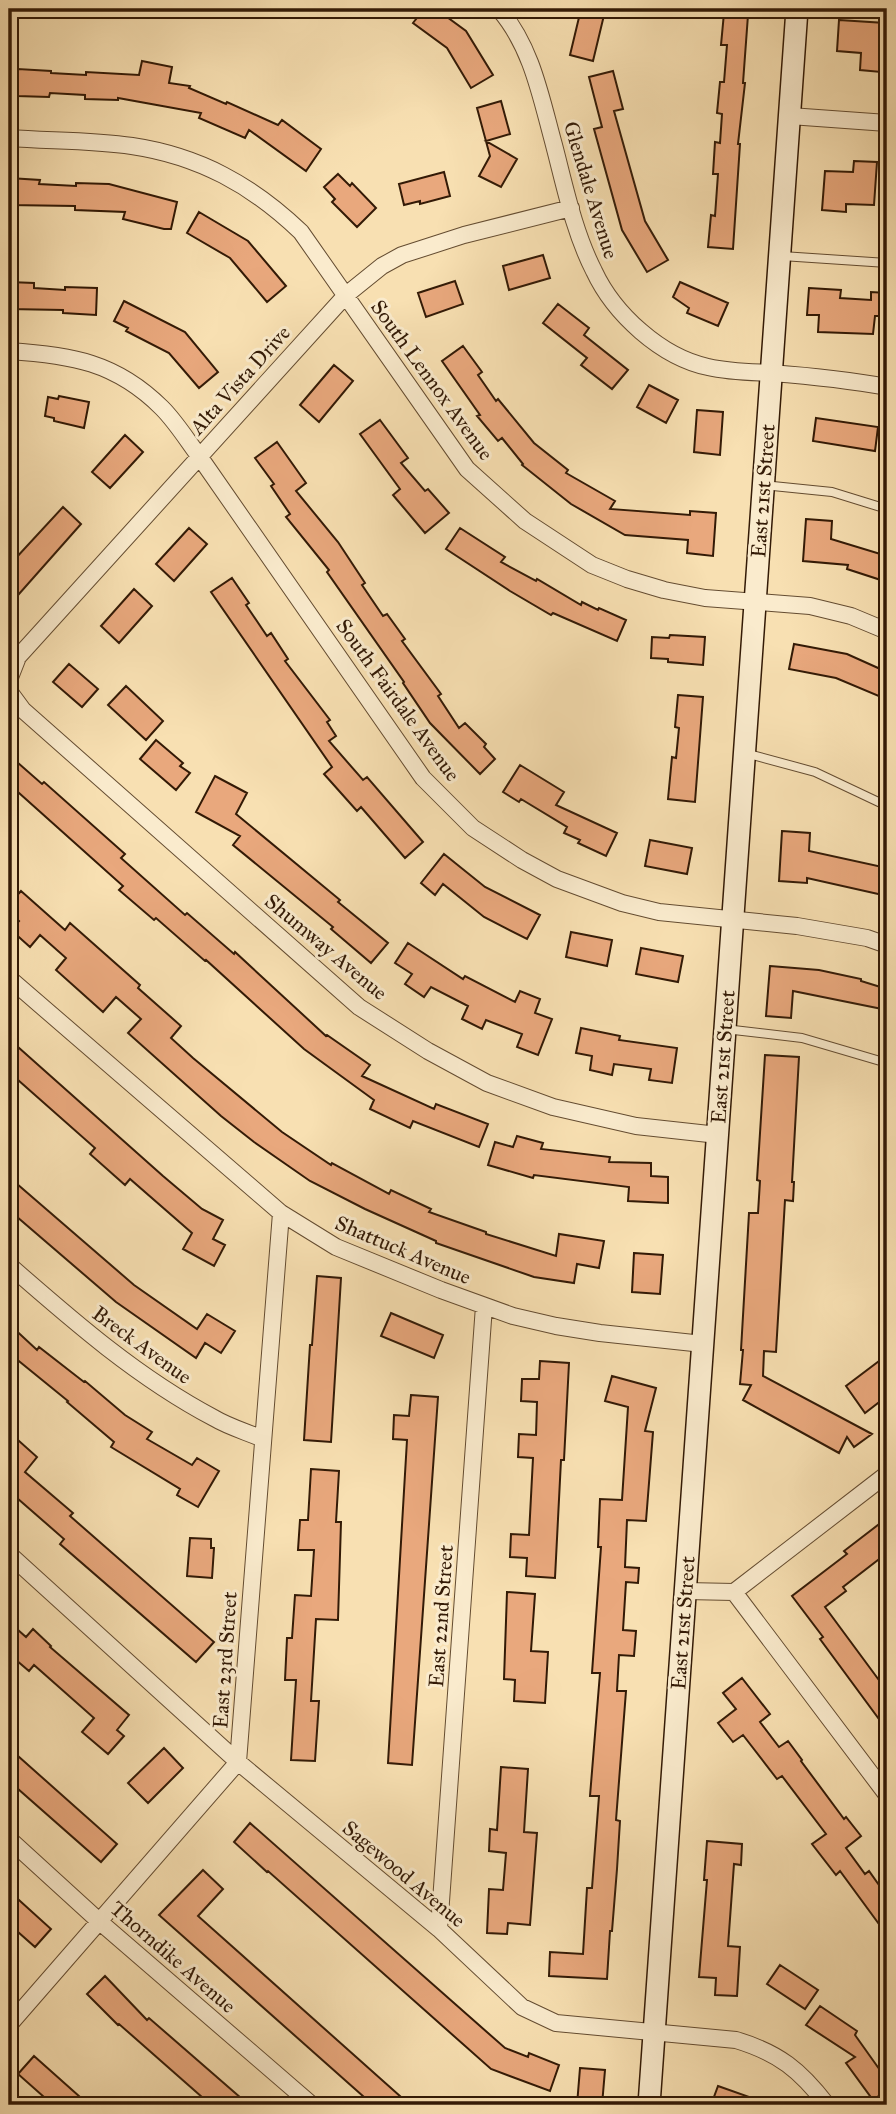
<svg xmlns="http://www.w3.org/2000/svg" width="896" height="2114" viewBox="0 0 896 2114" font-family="'IM FELL Great Primer',serif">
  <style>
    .building { fill: #e9a87d; stroke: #331a06; stroke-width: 2 }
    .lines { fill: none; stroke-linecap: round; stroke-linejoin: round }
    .lane-casing { stroke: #644c31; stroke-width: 10 }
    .street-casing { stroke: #644c31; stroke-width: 18 }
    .secondary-casing { stroke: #331a06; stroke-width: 24 }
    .lane { stroke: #faebcd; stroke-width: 8 }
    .street { stroke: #faebcd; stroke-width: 16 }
    .secondary { stroke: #faebcd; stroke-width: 21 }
    .labels { text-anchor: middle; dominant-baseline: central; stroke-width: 6; stroke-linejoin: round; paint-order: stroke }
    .street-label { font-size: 21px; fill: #331a06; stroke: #faebcd }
  </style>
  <rect width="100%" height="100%" fill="#f8e0b2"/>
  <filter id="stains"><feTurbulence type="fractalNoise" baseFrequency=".00286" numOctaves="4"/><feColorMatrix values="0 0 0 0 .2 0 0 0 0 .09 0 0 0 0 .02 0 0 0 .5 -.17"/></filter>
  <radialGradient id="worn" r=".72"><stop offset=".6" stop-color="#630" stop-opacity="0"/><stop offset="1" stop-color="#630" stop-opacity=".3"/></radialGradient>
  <path class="building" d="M424 9H436L466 31 493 75 471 88 447 48 413 23Z
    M581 9 605 11 593 61 570 55Z
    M728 9H747V15H748L743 83H745L738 144H740L733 249 708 247 711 215 715 216 718 174H713L715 142 720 143 722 114 717 113 720 82H724L727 45H721L724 13 728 14Z
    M839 20 885 23 881 72 860 70 861 53 837 51Z
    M142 61 172 67 169 83 190 86 189 88 226 104 227 102 278 125 282 120 321 149 306 171 249 130 245 138 199 118 201 113 118 98V100L85 99V95L50 93 49 97 17 96V92H9V71L18 72V69L51 71V73L86 75V72L139 75Z
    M613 71 623 109 614 111 632 175 645 221 668 260 647 272 622 230 594 129 602 127 589 77Z
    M501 101 510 134 486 141 517 159 501 187 479 176 490 156 477 108Z
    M854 161 877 162 874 205 846 204V212L822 210 825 171 853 172Z
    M444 172 450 196 420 204V201L404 205 399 184Z
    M338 174 350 186 352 183 376 208 357 227 332 202 335 199 324 187Z
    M9 178 40 180 39 184 76 186V183L109 184 177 202 171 229H164L123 219 125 212 75 210V206L9 205Z
    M199 212 248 241 286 286 267 302 230 258 187 233Z
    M543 255 550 278 509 290 503 266Z
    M455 281 463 304 426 317 418 293Z
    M9 282 34 283V288L65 290V287L97 288 96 315 63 313V310L9 309Z
    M680 282 728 303 718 326 687 313 689 308 673 297Z
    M809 288 841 290 840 298 871 300V292L887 293 886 316H875L873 334 818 332 819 315H807Z
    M124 301 185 332 218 372 199 388 169 353 126 331 128 328 114 321Z
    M558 304 589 328 584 335 628 370 612 389 581 365 587 358 543 323Z
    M463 346 482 372 478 375 496 401 498 399 534 443 568 470 566 473 615 501 610 509 690 515V511L716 513 713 556 687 553 688 540 625 535 571 504 522 465 523 464 502 438 498 441 477 416 480 415 442 361Z
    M334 365 353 381 319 422 300 405Z
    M649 385 678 400 666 423 637 407Z
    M59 396 89 402 84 428 54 421V418L45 416 48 397 58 399Z
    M697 410 723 412 720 455 694 452Z
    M816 418 878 427 875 451 813 441Z
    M380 420 408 458 401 463 425 491 428 489 449 513 425 533 393 495 400 489 360 434Z
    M125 435 143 452 110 488 92 472Z
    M277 442 306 483 296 491 338 542 365 583 362 585 383 616 387 614 405 639 402 641 441 694 438 696 459 728 465 723 486 744 484 747 495 759 480 774 430 723 403 683 404 682 327 572 329 570 286 517 290 514 271 486 274 484 255 458Z
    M63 507 81 524 19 594 9 584V553L15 559Z
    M806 519 832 521 831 539 887 556V582L847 569 848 565 803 561Z
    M189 528 207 544 174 581 156 564Z
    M460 528 505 557 501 562 536 581 537 579 581 605 582 602 598 610 599 608 626 620 617 641 553 613 551 615 510 591 446 549Z
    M232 578 249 603 246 605 267 636 271 633 288 659 285 661 330 720 327 722 336 736 329 741 363 780 367 777 423 842 405 858 361 807 357 811 324 774 332 767 211 592Z
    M134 589 152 606 119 643 101 626Z
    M670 635 705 637 703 665 668 662V659L651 658 652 637 669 638Z
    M794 644 847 654 887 672V681L881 697 836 678 789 669Z
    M69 664 98 689 82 707 53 682Z
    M126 686 163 721 146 740 108 705Z
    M678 695 703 697 695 802 668 799 672 757 676 758 679 728 675 727Z
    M156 740 183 763 180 766 190 773 176 790 140 759Z
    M9 755 42 784 44 782 125 854 121 858 185 915 187 913 234 954 235 952 326 1036 327 1035 370 1065 362 1076 434 1109 436 1104 488 1124 479 1147 413 1121 410 1128 370 1109 374 1100 304 1049 206 960 205 961 156 918 154 920 119 890 123 886 9 784Z
    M520 765 564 792 556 805 617 833 606 856 578 843 580 840 564 833 567 827 521 799 519 802 503 792Z
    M215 776 247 793 236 814 340 900 338 902 388 943 371 963 331 929 333 927 233 845 240 836 196 812Z
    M782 831 810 833 809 851 887 868V896L807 878V883L779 881Z
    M650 840 692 848 687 874 645 866Z
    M444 854 485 887 540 915 527 939 484 917 443 884 435 895 421 883Z
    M21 891 65 930 70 923 140 985 138 988 181 1026 171 1038 193 1058 282 1132 331 1165 332 1163 389 1194 391 1190 431 1209 429 1212 486 1232V1234L556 1256 559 1234 604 1241 599 1268 577 1264 574 1283 534 1277 436 1243V1241L365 1209 310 1181 254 1142 221 1116 128 1033 141 1019 116 997 103 1012 56 970 66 958 40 935 30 947 11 930 19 921 9 912V904Z
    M571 932 612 940 607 966 566 957Z
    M408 943 463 979 465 976 515 1002 520 991 540 999 535 1013 552 1019 538 1055 517 1047 522 1034 486 1020 482 1029 462 1019 468 1006 431 987 424 997 405 984 412 974 395 963Z
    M641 948 683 956 678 982 636 974Z
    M770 966 819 970 861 979V981L887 989V1010L793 991 791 1018 766 1016Z
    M581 1028 620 1036 619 1040 677 1048 672 1083 649 1080 651 1069 614 1064 612 1075 590 1070 592 1056 576 1053Z
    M18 1047 163 1176 202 1209 223 1220 213 1239 225 1245 214 1266 183 1249 192 1233 130 1179 125 1185 90 1154 95 1148 9 1072V1058Z
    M765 1055 799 1057 792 1182H794L793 1201 785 1200 776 1352 764 1351 763 1376 872 1434 854 1447 847 1437 839 1453 743 1400 751 1385 740 1384 743 1350H741L749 1213H758L760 1181 757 1180Z
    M517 1136 543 1143 541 1149 610 1157 609 1162 651 1163V1176L668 1177V1203L628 1201 629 1187 534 1175 533 1178 488 1165 495 1142 513 1147Z
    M9 1177 134 1285 197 1329 207 1314 235 1331 221 1353 205 1343 196 1358 116 1302 9 1210Z
    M634 1253 663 1255 660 1294 632 1292Z
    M317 1276 341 1278 331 1442 304 1440 310 1345H312Z
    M391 1313 443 1335 434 1358 381 1336Z
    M9 1324 37 1350 39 1347 84 1382 85 1381 125 1415 152 1432 147 1439 192 1465 197 1458 219 1471 198 1507 177 1495 180 1489 111 1447 114 1442 67 1402 68 1401 9 1353Z
    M887 1355V1396L865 1413 846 1386Z
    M540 1361 569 1363 564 1460H561L555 1578 526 1576 527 1558 510 1557 511 1534 529 1535 533 1458 518 1457 519 1434 536 1435 537 1402 521 1401 522 1379H539Z
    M612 1376 656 1388 645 1431 653 1432 646 1521 627 1520 625 1567 639 1568 638 1583 626 1582 623 1630 636 1631 634 1656 619 1655 617 1691H626L616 1820 620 1821 617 1869 612 1931H610L607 1979 549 1976 550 1952 583 1954 587 1888H592L599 1796H590L600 1673H592L601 1547H598L600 1499 622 1500 628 1407 605 1401Z
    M411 1395 438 1397 412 1765 388 1763 407 1440 393 1439 394 1415 409 1416Z
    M9 1432 37 1457 25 1472 73 1513 70 1516 214 1642 196 1662 60 1544 64 1539 9 1491Z
    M311 1469 339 1471 336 1522H341L338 1620 316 1619 311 1701H319L315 1761 291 1760 296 1680H285L287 1638H292L295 1595 311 1596 314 1550H298L300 1520H308Z
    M887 1518V1553L843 1587 846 1591 825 1607 887 1691V1730L820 1639 823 1637 792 1596 847 1554 844 1551Z
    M190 1538 211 1539V1548H214L212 1578 187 1576Z
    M507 1592 535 1594 531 1651 548 1652 545 1703 514 1701 515 1680 504 1679Z
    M9 1622 26 1637 33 1629 51 1646 50 1647 129 1715 117 1730 124 1736 108 1754 82 1732 94 1718 34 1665 29 1671 9 1654Z
    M742 1678 770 1714 760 1722 779 1747 788 1741 802 1760 801 1761 844 1819 846 1817 861 1836 846 1848 865 1874 869 1871 879 1885 887 1878V1935L840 1871 836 1875 812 1844 826 1834 782 1776 777 1779 743 1735 733 1742 718 1723 736 1709 723 1693Z
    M9 1748 117 1844 101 1862 9 1781Z
    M164 1748 183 1768 148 1803 128 1783Z
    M501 1767 528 1769 524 1832 537 1833 530 1925 508 1923 507 1934 487 1933 489 1889 503 1890 506 1853 489 1851 490 1829 497 1830Z
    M250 1823 505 2048 528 2057 529 2053 559 2065 550 2091 491 2069 268 1871 267 1872 234 1842Z
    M707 1841 742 1844 741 1865 734 1864 728 1946 740 1947 737 1996 715 1995 716 1978 699 1977 707 1880H704Z
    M203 1870 223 1889 198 1916 410 2105H373L159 1915Z
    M9 1891 51 1929 35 1947 9 1924Z
    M780 1965 818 1990 805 2009 767 1984Z
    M105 1976 147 2020 149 2018 249 2105H211L119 2024 118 2025 87 1994Z
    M820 2006 857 2031 855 2035 887 2080V2090L873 2100 846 2063 855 2057 806 2025Z
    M34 2056 89 2105H53L18 2074Z
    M580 2068 605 2070 602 2105H577Z
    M718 2086 766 2103 765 2105H711Z"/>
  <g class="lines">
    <g class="lane-casing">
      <path id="lane" d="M782 256 887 263
        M763 485 832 492 887 509
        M745 753 815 772 887 806
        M725 1029 802 1038 887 1063"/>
    </g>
    <g class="street-casing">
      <path id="street" d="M499 9C532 47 541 98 554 145 565 187 574 232 594 271 614 314 661 357 708 367 729 372 750 372 771 373 810 376 849 380 887 387
        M790 116 887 123
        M9 138C49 141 92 140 132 146 199 156 252 185 301 232L467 469 525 521 592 565 627 579 664 590 705 598 810 606 851 616 887 631
        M9 351C71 355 116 362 162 408 176 422 187 440 199 456L423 778 473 828 522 860 557 879 622 903 659 912 797 926 867 938 887 945
        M9 680 18 657 346 295 382 266 402 255 464 235 571 208
        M9 691 23 710 359 1007 428 1051 487 1083 553 1107 636 1126 718 1135
        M9 978 281 1213 336 1247 441 1290 513 1316 556 1326 600 1333 703 1344
        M9 1265C73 1321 138 1378 214 1418 229 1427 247 1432 263 1439
        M9 1554 238 1762 439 1929 522 2007 556 2023 736 2040C779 2053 800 2070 827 2105
        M686 1591 734 1592 887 1474
        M734 1592 887 1795
        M9 1839 100 1922 312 2105
        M439 1929 484 1306
        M9 2025 238 1762 281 1213"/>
    </g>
    <g class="secondary-casing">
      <path id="secondary" d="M649 2105 797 9"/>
    </g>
    <use href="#lane" class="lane"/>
    <use href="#street" class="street"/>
    <use href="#secondary" class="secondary"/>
  </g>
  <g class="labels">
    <g class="street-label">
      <text transform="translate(591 190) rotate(73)">Glendale Avenue</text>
      <text transform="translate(240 380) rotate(-48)">Alta Vista Drive</text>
      <text transform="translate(432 380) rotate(54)">South Lennox Avenue</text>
      <text transform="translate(763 491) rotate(-86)">East 21st Street</text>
      <text transform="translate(398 700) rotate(54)">South Fairdale Avenue</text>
      <text transform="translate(326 947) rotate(40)">Shumway Avenue</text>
      <text transform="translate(723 1057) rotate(-86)">East 21st Street</text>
      <text transform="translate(403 1250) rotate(23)">Shattuck Avenue</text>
      <text transform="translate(142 1345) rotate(36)">Breck Avenue</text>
      <text transform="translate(441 1616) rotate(-86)">East 22nd Street</text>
      <text transform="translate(683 1623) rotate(-86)">East 21st Street</text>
      <text transform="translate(225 1660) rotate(-86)">East 23rd Street</text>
      <text transform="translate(404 1874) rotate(40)">Sagewood Avenue</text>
      <text transform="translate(173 1957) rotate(41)">Thorndike Avenue</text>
    </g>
  </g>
  <rect width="896" height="2114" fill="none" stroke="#f8e0b2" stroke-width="35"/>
  <rect x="10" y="10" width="875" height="2093" fill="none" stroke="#331a06" stroke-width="3.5"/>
  <rect x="18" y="18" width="861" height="2079" fill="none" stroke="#331a06" stroke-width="2"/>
  <rect width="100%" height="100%" filter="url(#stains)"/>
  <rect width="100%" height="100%" fill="url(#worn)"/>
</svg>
